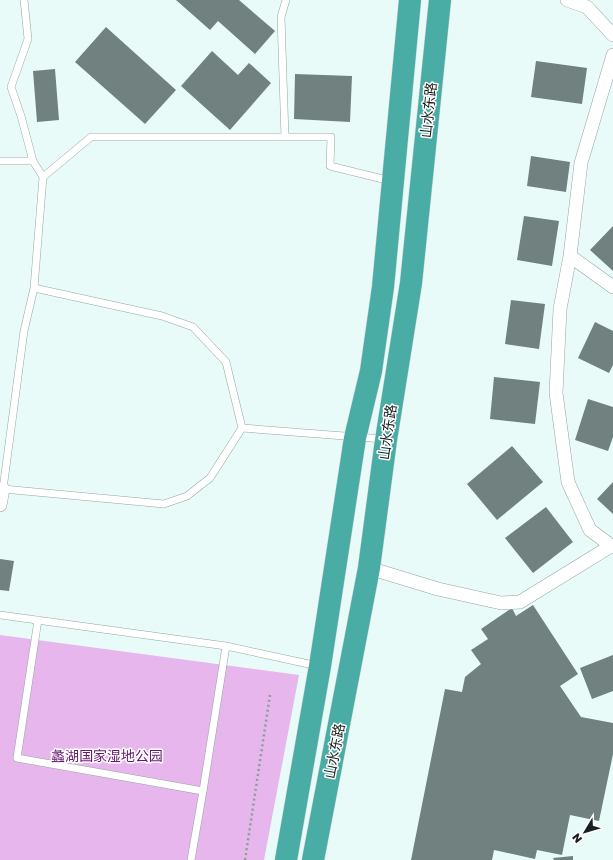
<svg xmlns="http://www.w3.org/2000/svg" width="613" height="860" viewBox="0 0 613 860" font-family="'Golos Text','Noto Sans SC',sans-serif">
  <style>
    .green { fill: #e6b6ec }
    .building { fill: #70817f }
    .lines { fill: none; stroke-linecap: round; stroke-linejoin: round }
    .lane-casing { stroke: #95a6a4; stroke-width: 8 }
    .street-casing { stroke: #95a6a4; stroke-width: 14 }
    .highway-casing { stroke: #d6d7d7; stroke-width: 23 }
    .path { stroke: #8e9c9a; stroke-width: 2.5; stroke-dasharray: 2 3; stroke-linecap: butt }
    .lane { stroke: #fff; stroke-width: 7 }
    .street { stroke: #fff; stroke-width: 13 }
    .highway { stroke: #49ada5; stroke-width: 22 }
    .labels { text-anchor: middle; dominant-baseline: central; stroke-width: 3; stroke-linejoin: round; paint-order: stroke }
    .street-label { font-size: 14px; fill: #19201f; stroke: #fff }
    .park-label { font-size: 14px; fill: #65196f; stroke: #fff }
  </style>
  <rect width="100%" height="100%" fill="#e8fbf9"/>
  <path class="green" d="M0 635 299 675 264 860H0Z"/>
  <path class="building" d="M176 0H239L275 31 255 54 218 21 210 30Z
    M106 27 176 90 145 124 75 62Z
    M212 51 238 75 249 63 271 83 230 130 181 86Z
    M536 61 587 68 582 104 531 97Z
    M55 69 59 120 37 122 33 71Z
    M295 74 352 76 350 122 294 119Z
    M531 156 570 162 566 192 527 186Z
    M524 216 559 221 552 266 517 260Z
    M613 226V271L590 250Z
    M511 300 545 304 539 349 505 344Z
    M595 322 613 331V365L609 373 578 358Z
    M494 377 540 382 535 424 490 419Z
    M588 399 613 407V437L608 451 575 440Z
    M512 446 543 482 497 520 467 484Z
    M613 482V514L597 499Z
    M546 507 573 542 533 573 505 538Z
    M0 559 14 561 9 591 0 590Z
    M533 605 578 674 560 686 581 717 613 723V754L599 821 570 815 562 855 537 850 535 859 494 850 492 860H411L445 689 462 692 465 677 481 664 471 650 488 639 481 629 512 608 516 616Z
    M613 655V691L592 699 580 668Z
    M573 856V860H554L553 858Z"/>
  <g class="lines">
    <g class="lane-casing">
      <path id="lane" d="M24 0 28 39 11 87 21 116 33 161
        M285 137 281 17 286 0
        M0 161H33L43 177 91 137H331L330 166 391 181
        M34 288 162 316 193 327 226 362 242 428 210 478 187 496 164 504 3 489 24 331 34 288 43 177
        M242 428 383 439
        M0 615 226 646 318 666
        M38 620 17 758 203 791 226 646
        M191 860 203 791"/>
    </g>
    <g class="street-casing">
      <path id="street" d="M567 0 587 7 613 35
        M613 55 581 163 570 256 613 287
        M570 256 560 309 556 393 568 482 590 530 613 547
        M0 505 3 489
        M369 568 438 589 501 603 520 602 611 546"/>
    </g>
    <g class="highway-casing">
      <path id="highway" d="M286 860 320 666 355 438 371 371 383 287 410 0
        M313 860 369 568 386 440 411 283 440 0"/>
    </g>
    <path class="path" d="M245 860 270 695"/>
    <use href="#lane" class="lane"/>
    <use href="#street" class="street"/>
    <use href="#highway" class="highway"/>
  </g>
  <g class="labels">
    <g class="street-label">
      <text transform="translate(428 110) rotate(-84)">山水东路</text>
      <text transform="translate(387 432) rotate(-82)">山水东路</text>
      <text transform="translate(334 751) rotate(-79)">山水东路</text>
    </g>
    <g class="park-label">
      <text x="107" y="755">蠡湖国家湿地公园</text>
    </g>
  </g>
  <g transform="translate(585 832) rotate(232)" stroke="#ffffff" stroke-width="3" paint-order="stroke">
  <path d="M0-3L7 15L0 10L-7 15Z" fill="#19201f"/>
  <text y="-6" font-size="11" font-weight="bold" text-anchor="middle" fill="#19201f">N</text>
  </g>
</svg>
